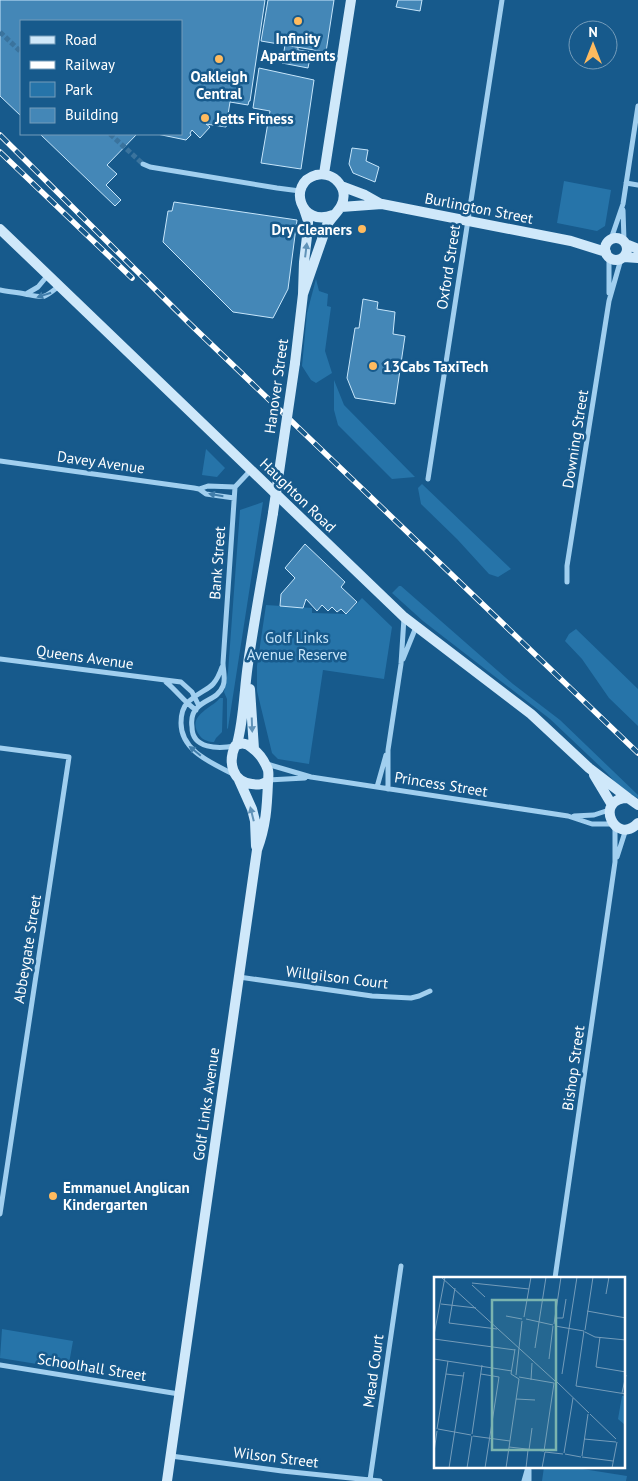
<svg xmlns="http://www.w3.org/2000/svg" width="638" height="1481" viewBox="0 0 638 1481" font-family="'PT Sans',sans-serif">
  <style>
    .green { fill: #2674a9 }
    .building { fill: #4487b7; stroke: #c7e6fb }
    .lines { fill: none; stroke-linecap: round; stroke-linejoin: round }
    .street-tunnel { stroke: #3a739d; stroke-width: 5; stroke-dasharray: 5 2.5; stroke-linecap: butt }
    .street { stroke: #a1cfef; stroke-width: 5 }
    .secondary { stroke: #cfe8fa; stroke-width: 10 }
    .rail-casing { stroke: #fff; stroke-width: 5.5 }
    .rail { stroke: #175a8c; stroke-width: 4; stroke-dasharray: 11; stroke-linecap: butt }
    .secondary-bridge { stroke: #cfe8fa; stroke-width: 10 }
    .oneway { fill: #6193b8 }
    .oneway2 { fill: #407daa }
    .poi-dot { fill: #ffbb5f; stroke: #175a8c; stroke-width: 2 }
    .labels { text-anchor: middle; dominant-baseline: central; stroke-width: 5; stroke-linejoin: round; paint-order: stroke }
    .poi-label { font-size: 15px; font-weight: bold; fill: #fff; stroke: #175a8c; text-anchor: start }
    .street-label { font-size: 15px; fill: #fff; stroke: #175a8c }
    .park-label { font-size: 15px; fill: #c7e6fb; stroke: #175a8c }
    .inset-road { fill: none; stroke: #749cba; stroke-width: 1 }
    .view { fill: #7bb4af; fill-opacity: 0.15; stroke: #7bb4af; stroke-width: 2.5 }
    .inset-edge { fill: none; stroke: #fff; stroke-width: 2.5 }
  </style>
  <rect width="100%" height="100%" fill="#175a8c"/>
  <path class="green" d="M564 181 611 190 605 226 597 231 557 223Z
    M316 279 319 291 328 294 327 306 331 307 325 351 332 373 316 383 311 380 302 366 307 313Z
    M334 380 344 405 415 477 392 479 338 425 334 410Z
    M206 449 225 468 217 477 202 475Z
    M422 484 511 569 498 577 489 574 457 539 421 504 418 488Z
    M263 502 228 728 227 729V699L224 692 228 672 240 510Z
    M399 586H401L513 684 560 720 638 795V798L623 791 607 773 550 719 423 621 392 593Z
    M362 598 392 627 384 679 323 670 309 764 278 759 272 753 257 691V666L266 605 312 608V613L347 614Z
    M576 629 638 689V726L609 698 582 659 565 641 569 634Z
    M220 698H223L222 732 216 738 214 742C209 742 203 740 200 736 185 716 211 709 220 698Z
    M2 1329 73 1341 68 1369 0 1358Z
    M544 1467H570L627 1476 626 1481H542Z"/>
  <path class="building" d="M0 0H265L250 101H249L248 105 230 102 226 127 206 124 210 127 200 138 192 130 190 133 191 135 186 140 157 134H181V21H21V116L0 96Z
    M268 0H334L326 52 261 41Z
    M398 0H422L420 11 396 7Z
    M285 45 298 47V50L311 52 308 68 282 63Z
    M259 68 314 80 301 169 261 163 270 111 253 108Z
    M40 134H137L107 165 117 174 106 185 121 200 115 206Z
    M352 148 368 150 366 161 379 167 375 182 353 173 349 164Z
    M174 202 297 220 288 289 273 318 233 312 163 242 168 211H172Z
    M363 299 378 302 377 309 395 312 393 334 405 336 395 404 355 398 347 378 355 328H359Z
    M305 544 345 582 341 587 357 602 346 614 341 609 337 612 332 607 328 611 322 605 317 611 306 599 303 608 280 606 281 594 295 578 285 568Z"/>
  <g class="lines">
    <path class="street-tunnel" d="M0 32 21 52
      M110 134 143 164"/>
    <path class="street" d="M143 164 150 167 277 188 300 191
      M626 183 638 185
      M623 210 624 241
      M611 239 623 204 638 106
      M0 290C8 292 17 292 25 294 45 298 43 299 59 286
      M609 293V257
      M26 294 38 287 48 275
      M0 461 194 488 199 489 206 494 234 498
      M428 479 502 0
      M199 489 208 486 235 487
      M567 582V566L609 301 621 259
      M0 659 181 682 192 692 199 706
      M403 659 416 627
      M222 667C213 693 205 686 188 702 183 707 181 716 181 723 181 751 212 763 233 774
      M166 682C177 691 184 702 196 710
      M235 746C218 749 192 749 192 727 191 720 192 713 197 708 205 699 218 699 223 686 226 679 223 670 223 663L235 487 250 471
      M0 748 69 757 0 1214
      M267 764 311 777 568 816 592 824H614
      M268 780 305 778
      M377 787 386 755
      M388 789V750L401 664 404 618
      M574 816 594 815 609 810
      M617 857 626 829
      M239 977 372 996 411 998 419 996 430 991
      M555 1278 615 862V826
      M0 1365 179 1394
      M171 1456 282 1471 380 1481
      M529 1470V1481
      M370 1480 401 1266
      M524 1481 528 1467"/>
    <path class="secondary" d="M324 174 351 0
      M341 186 365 195 381 204
      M341 207 382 204 571 241 606 252
      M0 229 404 617 531 714 589 768 628 798
      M605 249a11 11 0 1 1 22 0a11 11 0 1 1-22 0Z
      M626 244 638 249
      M624 257 638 258
      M303 294 327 225C331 218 338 212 341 206 350 189 334 171 316 175 287 183 300 228 333 215
      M295 363 303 294 304 262 308 228V221L304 209
      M250 689 254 749
      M237 744C244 718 244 691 248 664 255 614 265 563 273 513
      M594 775 612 805
      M239 780 252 809 255 821 256 846
      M638 805 628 798C593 798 615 847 638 823
      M167 1481 257 850C266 826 267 807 268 782 268 778 269 775 268 770 265 762 259 753 252 748 247 743 241 742 235 746 228 762 232 782 252 784 258 785 262 785 268 781"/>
    <g class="rail-casing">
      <path id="rail" d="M0 135 189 323 638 753
        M0 152 132 278"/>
    </g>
    <use href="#rail" class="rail"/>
    <path class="secondary-bridge" d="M273 513 295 363"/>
  </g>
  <defs><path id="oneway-solid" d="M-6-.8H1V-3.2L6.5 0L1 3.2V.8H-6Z" transform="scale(1.25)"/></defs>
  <g class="oneway">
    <use href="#oneway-solid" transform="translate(306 250) rotate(-83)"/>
    <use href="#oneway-solid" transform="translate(252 725) rotate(88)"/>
    <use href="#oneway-solid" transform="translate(252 814) rotate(-104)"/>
  </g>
  <g class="oneway2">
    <use href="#oneway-solid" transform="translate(44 295) rotate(162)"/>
    <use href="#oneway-solid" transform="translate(216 495) rotate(-170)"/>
    <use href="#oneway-solid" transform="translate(195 751) rotate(-141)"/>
  </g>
  <g class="poi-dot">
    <circle cx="298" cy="21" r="5"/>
    <circle cx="219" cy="59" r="5"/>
    <circle cx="205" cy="118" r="5"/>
    <circle cx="362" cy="229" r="5"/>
    <circle cx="373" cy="366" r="5"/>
    <circle cx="53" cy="1196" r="5"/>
  </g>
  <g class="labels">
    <g class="poi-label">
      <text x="298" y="38" text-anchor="middle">Infinity<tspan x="298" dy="17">Apartments</tspan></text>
      <text x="219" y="76" text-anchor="middle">Oakleigh<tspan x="219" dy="17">Central</tspan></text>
      <text x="215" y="118">Jetts Fitness</text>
      <text x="352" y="229" text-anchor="end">Dry Cleaners</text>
      <text x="383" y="366">13Cabs TaxiTech</text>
      <text x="63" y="1187">Emmanuel Anglican<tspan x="63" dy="17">Kindergarten</tspan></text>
    </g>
    <g class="street-label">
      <text transform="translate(479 208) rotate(11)">Burlington Street</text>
      <text transform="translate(448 267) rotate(-81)">Oxford Street</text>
      <text transform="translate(276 386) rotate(-82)">Hanover Street</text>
      <text transform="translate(575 439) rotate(-81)">Downing Street</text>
      <text transform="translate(101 462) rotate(8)">Davey Avenue</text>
      <text transform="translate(298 495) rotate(44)">Haughton Road</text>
      <text transform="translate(217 563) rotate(-86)">Bank Street</text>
      <text transform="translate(85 657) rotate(8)">Queens Avenue</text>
      <text transform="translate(441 784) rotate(9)">Princess Street</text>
      <text transform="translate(27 949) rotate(-81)">Abbeygate Street</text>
      <text transform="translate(337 977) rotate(7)">Willgilson Court</text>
      <text transform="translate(573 1068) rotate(-82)">Bishop Street</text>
      <text transform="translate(206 1104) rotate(-82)">Golf Links Avenue</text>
      <text transform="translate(92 1367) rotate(9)">Schoolhall Street</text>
      <text transform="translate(373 1371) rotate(-82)">Mead Court</text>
      <text transform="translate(276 1457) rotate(7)">Wilson Street</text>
    </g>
    <g class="park-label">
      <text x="297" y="637">Golf Links<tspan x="297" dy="17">Avenue Reserve</tspan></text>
    </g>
  </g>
  <g transform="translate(434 1277)">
    <rect width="191" height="191" fill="#175a8c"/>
    <path d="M188 119H191V148L184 142Z" fill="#2674a9"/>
    <path class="inset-road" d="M7 0 121 104M38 6 95 12M38 8 51 20M21 11 15 46 63 52M172 17 175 0M7 27 42 31M153 34 192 41M72 39 88 42M90 40 97 0M121 41H129L132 22M92 42 119 48M120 47 127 0M121 49 150 54M151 53 159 0M150 54 142 109 192 117M151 55 161 60 192 63M0 58 11 0M166 60 162 90 192 95M0 62 81 73M101 71 112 0M81 72 77 97 85 102M0 82 78 94M115 82 119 49M12 97 29 99M47 97 65 100 51 191M128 97 143 0M82 98 88 44M85 100 120 106M97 103 98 86M123 105 155 136M188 116 192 98M82 122 101 123M156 137 182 162M3 152 14 84M4 152 37 158M38 157 48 88M39 159 76 164M150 162 182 165M75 170 110 174M95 173 98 151M110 174 120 106M0 175 3 154M111 175 129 177M130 176 139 121M131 177 147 180M148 179 154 137M148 180 179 184M15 191 30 95M33 191 38 159M72 191 85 102M92 191 94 173M108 191 111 175M178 191 183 165"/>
    <path class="view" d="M58 23H122V173H58Z"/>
    <rect width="191" height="191" class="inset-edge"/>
  </g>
  <rect x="20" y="20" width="162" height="115" fill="#175a8c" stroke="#749cba"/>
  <rect x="30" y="36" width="25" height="8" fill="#cfe8fa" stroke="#749cba"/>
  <text x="65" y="45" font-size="15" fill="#ffffff">Road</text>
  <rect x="30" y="61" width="25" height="8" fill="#ffffff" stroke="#749cba"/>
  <text x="65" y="70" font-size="15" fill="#ffffff">Railway</text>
  <rect x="30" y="82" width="25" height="15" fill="#2674a9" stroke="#749cba"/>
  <text x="65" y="95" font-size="15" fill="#ffffff">Park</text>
  <rect x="30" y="108" width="25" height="15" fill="#4487b7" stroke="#749cba"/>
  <text x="65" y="120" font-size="15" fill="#ffffff">Building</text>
  <g transform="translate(593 45)"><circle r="24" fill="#175a8c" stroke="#749cba"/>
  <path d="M0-4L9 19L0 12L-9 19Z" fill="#ffbb5f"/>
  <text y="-8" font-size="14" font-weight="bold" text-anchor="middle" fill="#ffffff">N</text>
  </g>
</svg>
